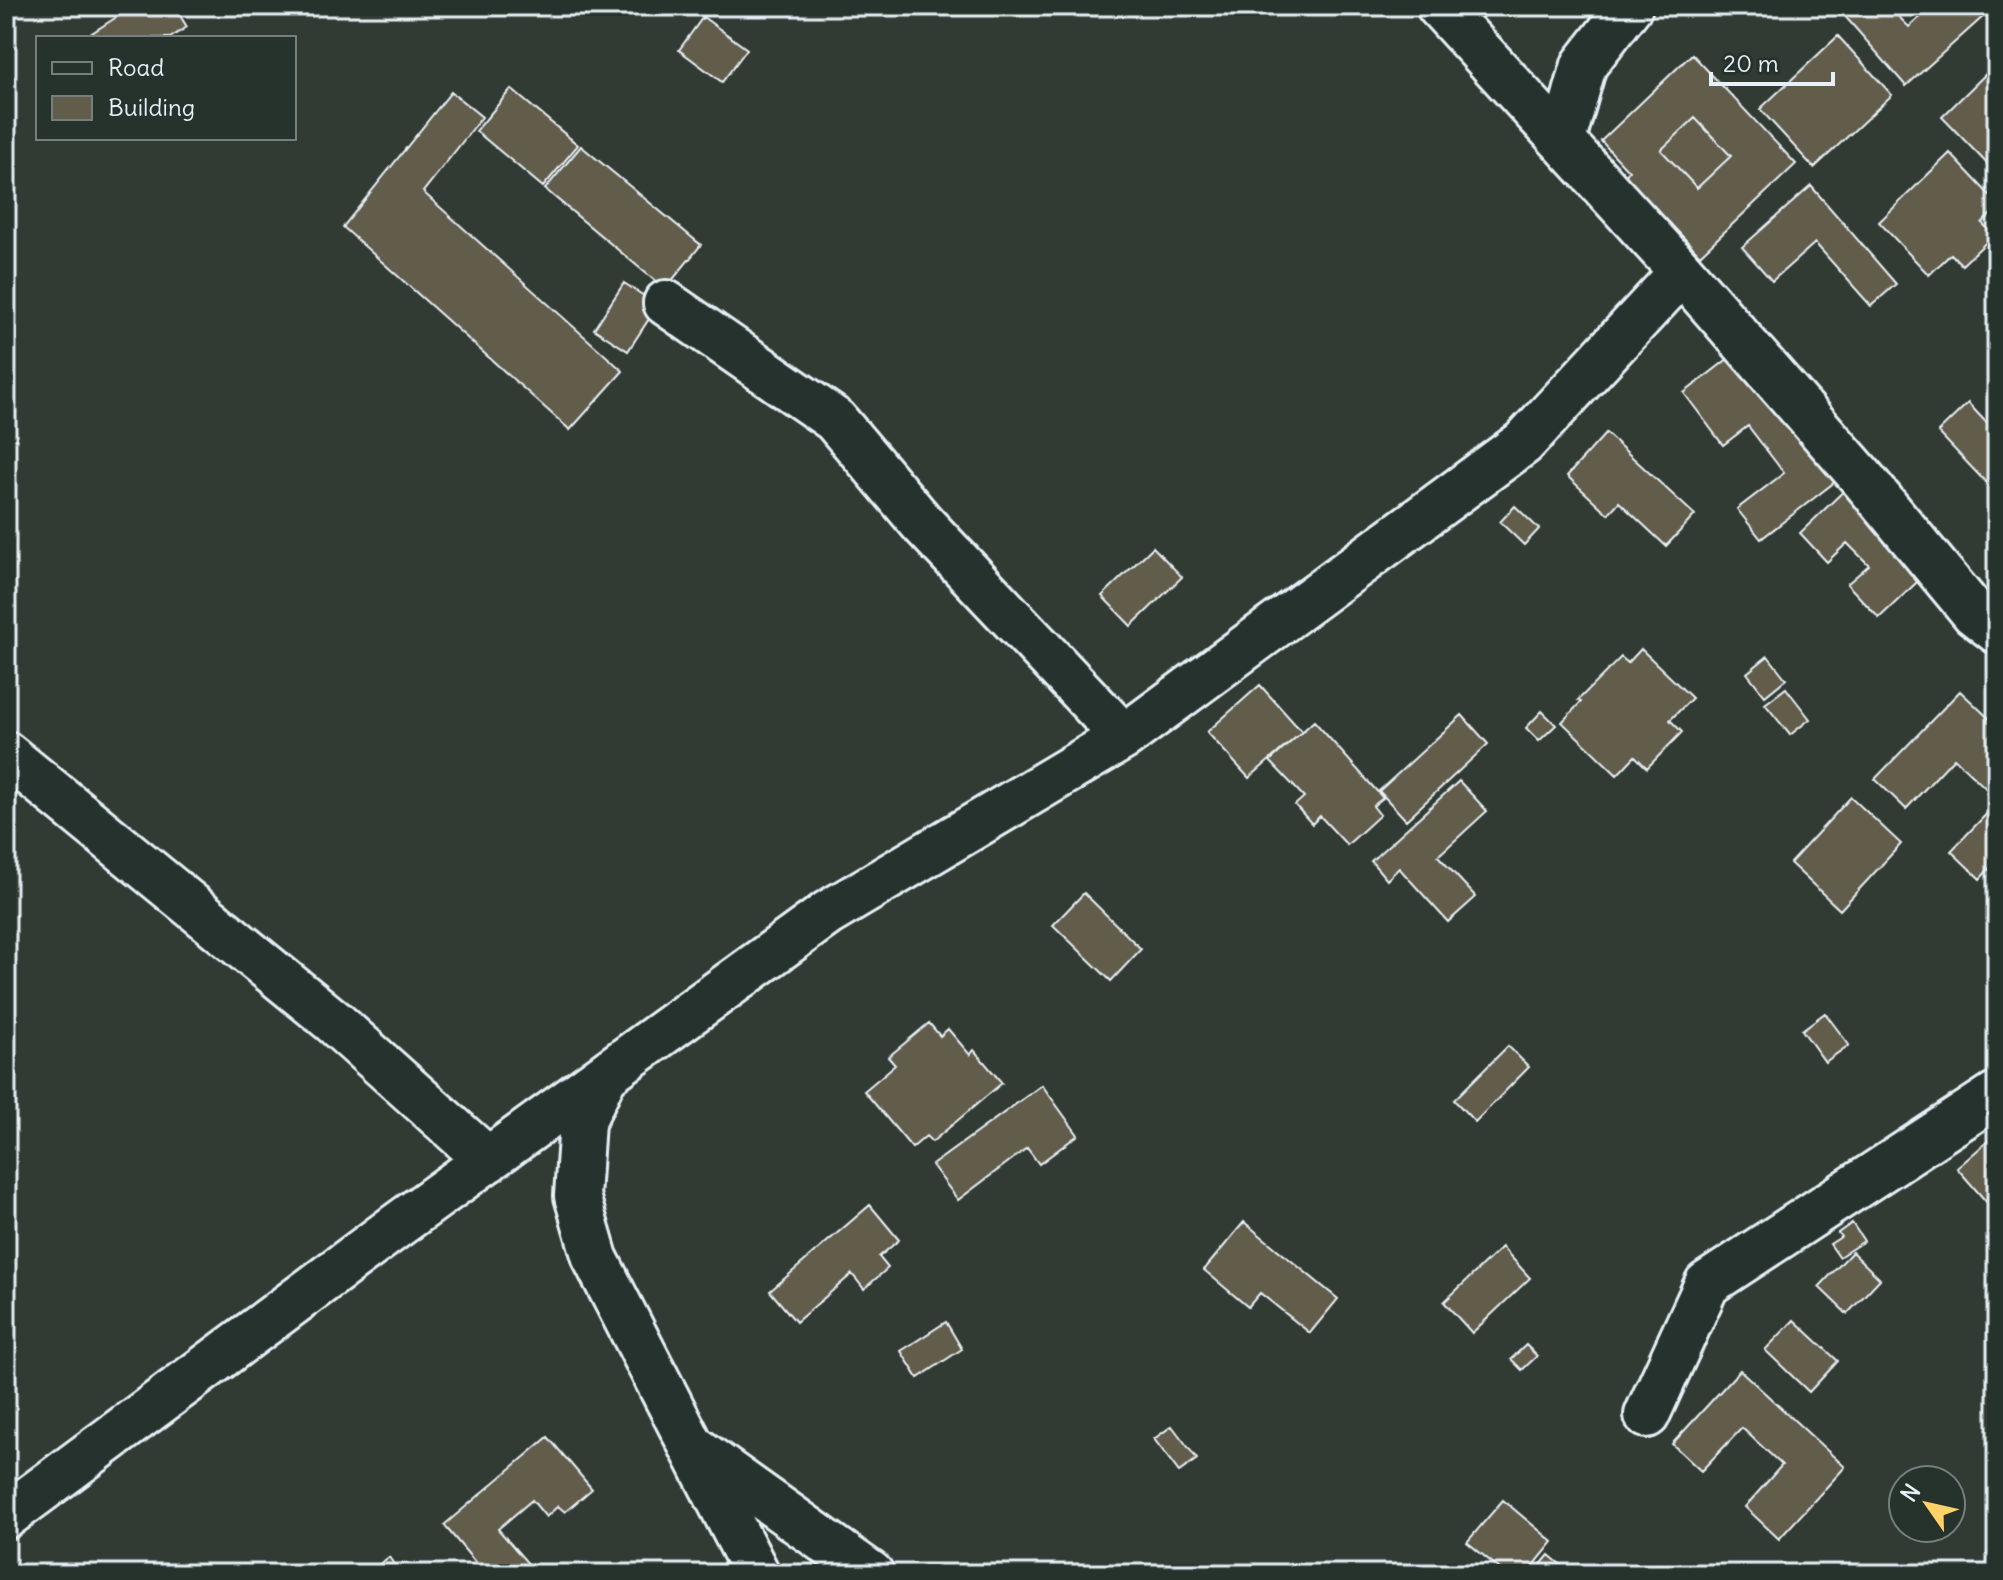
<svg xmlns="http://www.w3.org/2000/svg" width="2003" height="1580" viewBox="0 0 2003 1580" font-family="Delius,sans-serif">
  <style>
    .building { fill: #625c4b; stroke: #e8f1f8; stroke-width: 2; fill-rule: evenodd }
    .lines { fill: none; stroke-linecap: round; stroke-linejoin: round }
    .minor-casing { stroke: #e8f1f8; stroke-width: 50 }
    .minor { stroke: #26332d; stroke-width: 44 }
  </style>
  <rect width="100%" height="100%" fill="#323b33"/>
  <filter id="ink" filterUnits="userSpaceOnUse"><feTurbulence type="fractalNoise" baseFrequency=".0125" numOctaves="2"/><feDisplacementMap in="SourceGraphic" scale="16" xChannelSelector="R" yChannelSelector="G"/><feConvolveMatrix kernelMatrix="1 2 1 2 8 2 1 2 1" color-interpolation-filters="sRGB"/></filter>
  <g filter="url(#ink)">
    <path class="building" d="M134 6H174L187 27 170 38H84Z
      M1836 6H1907L1897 15 1909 27 1933 6H1995L1906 86Z
      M703 17 747 49 722 82 679 50Z
      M1838 36 1892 95 1814 168 1760 109Z
      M1692 54 1796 164 1700 255 1625 176 1629 171 1601 141ZM1695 118 1731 156 1697 188 1661 150Z
      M1997 63V174L1942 117Z
      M511 89 578 145 543 187 476 131Z
      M451 92 482 117 423 192 623 371 570 430 343 227Z
      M1695 118 1731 156 1697 188 1661 150Z
      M581 146 701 245 665 289 545 189Z
      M1950 153 1997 203V208L1982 223 1994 235 1962 265 1951 254 1929 275 1879 222Z
      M1811 186 1896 284 1871 306 1815 243 1772 281 1742 247Z
      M624 283 658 305 628 351 594 329Z
      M1742 348 1840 478 1761 539 1737 509 1784 473 1748 426 1723 445 1684 393Z
      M1968 403 1997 434V488L1994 491 1938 432Z
      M1606 433 1695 515 1666 546 1619 502 1608 514 1567 476Z
      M1853 482 1932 568 1879 618 1847 584 1869 565 1847 543 1827 562 1800 533Z
      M1515 506 1539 529 1524 545 1500 522Z
      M1153 547 1182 577 1131 626 1102 596Z
      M1641 649 1692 698 1670 720 1682 732 1647 768 1635 756 1617 775 1562 722 1581 702 1578 700 1621 657 1628 663Z
      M1768 656 1786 679 1765 696 1747 673Z
      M1260 685 1302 732 1249 778 1207 732Z
      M1786 688 1810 719 1790 735 1765 704Z
      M1960 691 1997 726V799L1954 758 1906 809 1875 779Z
      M1542 711 1556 725 1539 741 1526 728Z
      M1462 715 1488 744 1406 820 1379 791Z
      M1314 721 1383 798 1373 806 1380 815 1347 845 1320 816 1312 824 1295 805 1304 797 1270 761Z
      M1459 781 1487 811 1438 856 1476 897 1448 922 1399 868 1387 880 1371 861Z
      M1851 797 1901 844 1840 910 1790 863Z
      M1997 803V860L1980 879 1951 851Z
      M1084 893 1141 949 1111 981 1053 925Z
      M1825 1013 1849 1045 1825 1062 1802 1030Z
      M929 1023 940 1036 948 1029 970 1055 974 1050 1002 1083 932 1142 926 1136 912 1148 864 1091 895 1065 888 1057Z
      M1508 1046 1529 1067 1475 1122 1454 1100Z
      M1042 1085 1078 1135 1039 1164 1027 1148 958 1200 932 1165Z
      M1997 1133V1197L1989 1205 1957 1168Z
      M870 1205 899 1240 879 1257 888 1268 864 1289 852 1274 796 1322 770 1291Z
      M1244 1222 1338 1299 1310 1333 1260 1293 1248 1307 1204 1270Z
      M1852 1223 1864 1241 1839 1257 1830 1244 1841 1237 1838 1233Z
      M1502 1247 1530 1278 1472 1333 1444 1302Z
      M1852 1252 1880 1279 1847 1314 1819 1287Z
      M1794 1320 1838 1361 1809 1392 1765 1350Z
      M946 1322 962 1349 918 1378 901 1351Z
      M1526 1345 1537 1356 1522 1370 1511 1359Z
      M1740 1370 1845 1467 1779 1539 1745 1507 1782 1465 1742 1428 1701 1471 1672 1444Z
      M1172 1426 1197 1459 1179 1472 1154 1439Z
      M548 1437 592 1489 565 1512 558 1506 546 1517 532 1500 498 1529 537 1574H485L444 1525Z
      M1503 1500 1553 1542 1527 1574H1506L1467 1542Z
      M1549 1555 1572 1574H1533Z
      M389 1557 401 1574H367Z"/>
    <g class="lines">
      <g class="minor-casing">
        <path id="minor" d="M1439 6 1682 272 1863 479 1974 613 1997 631
          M1563 140 1584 65 1630 6
          M666 303 835 420 922 523 1124 737
          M6 754 333 1021 488 1160
          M605 1075 582 1122 577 1196 595 1258 757 1574
          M1647 1415 1707 1284 1997 1094
          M697 1450 871 1574
          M6 1516 395 1227 828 913 1124 737 1523 443 1682 272"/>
      </g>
      <use href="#minor" class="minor"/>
    </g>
  </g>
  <rect width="2003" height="1580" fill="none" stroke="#26332d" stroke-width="32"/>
  <rect x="16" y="16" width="1971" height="1548" fill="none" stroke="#e8f1f8" stroke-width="3" filter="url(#ink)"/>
  <rect x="36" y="36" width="260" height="104" fill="#26332d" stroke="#747f7e" stroke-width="2"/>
  <rect x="52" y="62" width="40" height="12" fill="#26332d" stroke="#747f7e" stroke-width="2"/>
  <text x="108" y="76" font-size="24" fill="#e8f1f8">Road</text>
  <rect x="52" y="96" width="40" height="24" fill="#625c4b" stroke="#747f7e" stroke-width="2"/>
  <text x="108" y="116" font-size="24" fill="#e8f1f8">Building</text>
  <g transform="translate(1927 1504) rotate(304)"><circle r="38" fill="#26332d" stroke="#747f7e" stroke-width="2"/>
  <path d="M0-6L14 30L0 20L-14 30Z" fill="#ffd166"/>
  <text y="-12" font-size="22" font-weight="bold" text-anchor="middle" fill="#e8f1f8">N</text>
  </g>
  <path d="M1711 72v12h122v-12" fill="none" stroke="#e8f1f8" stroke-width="4"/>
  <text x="1723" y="72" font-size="24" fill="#e8f1f8" stroke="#26332d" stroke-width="6" paint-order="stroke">20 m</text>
</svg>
